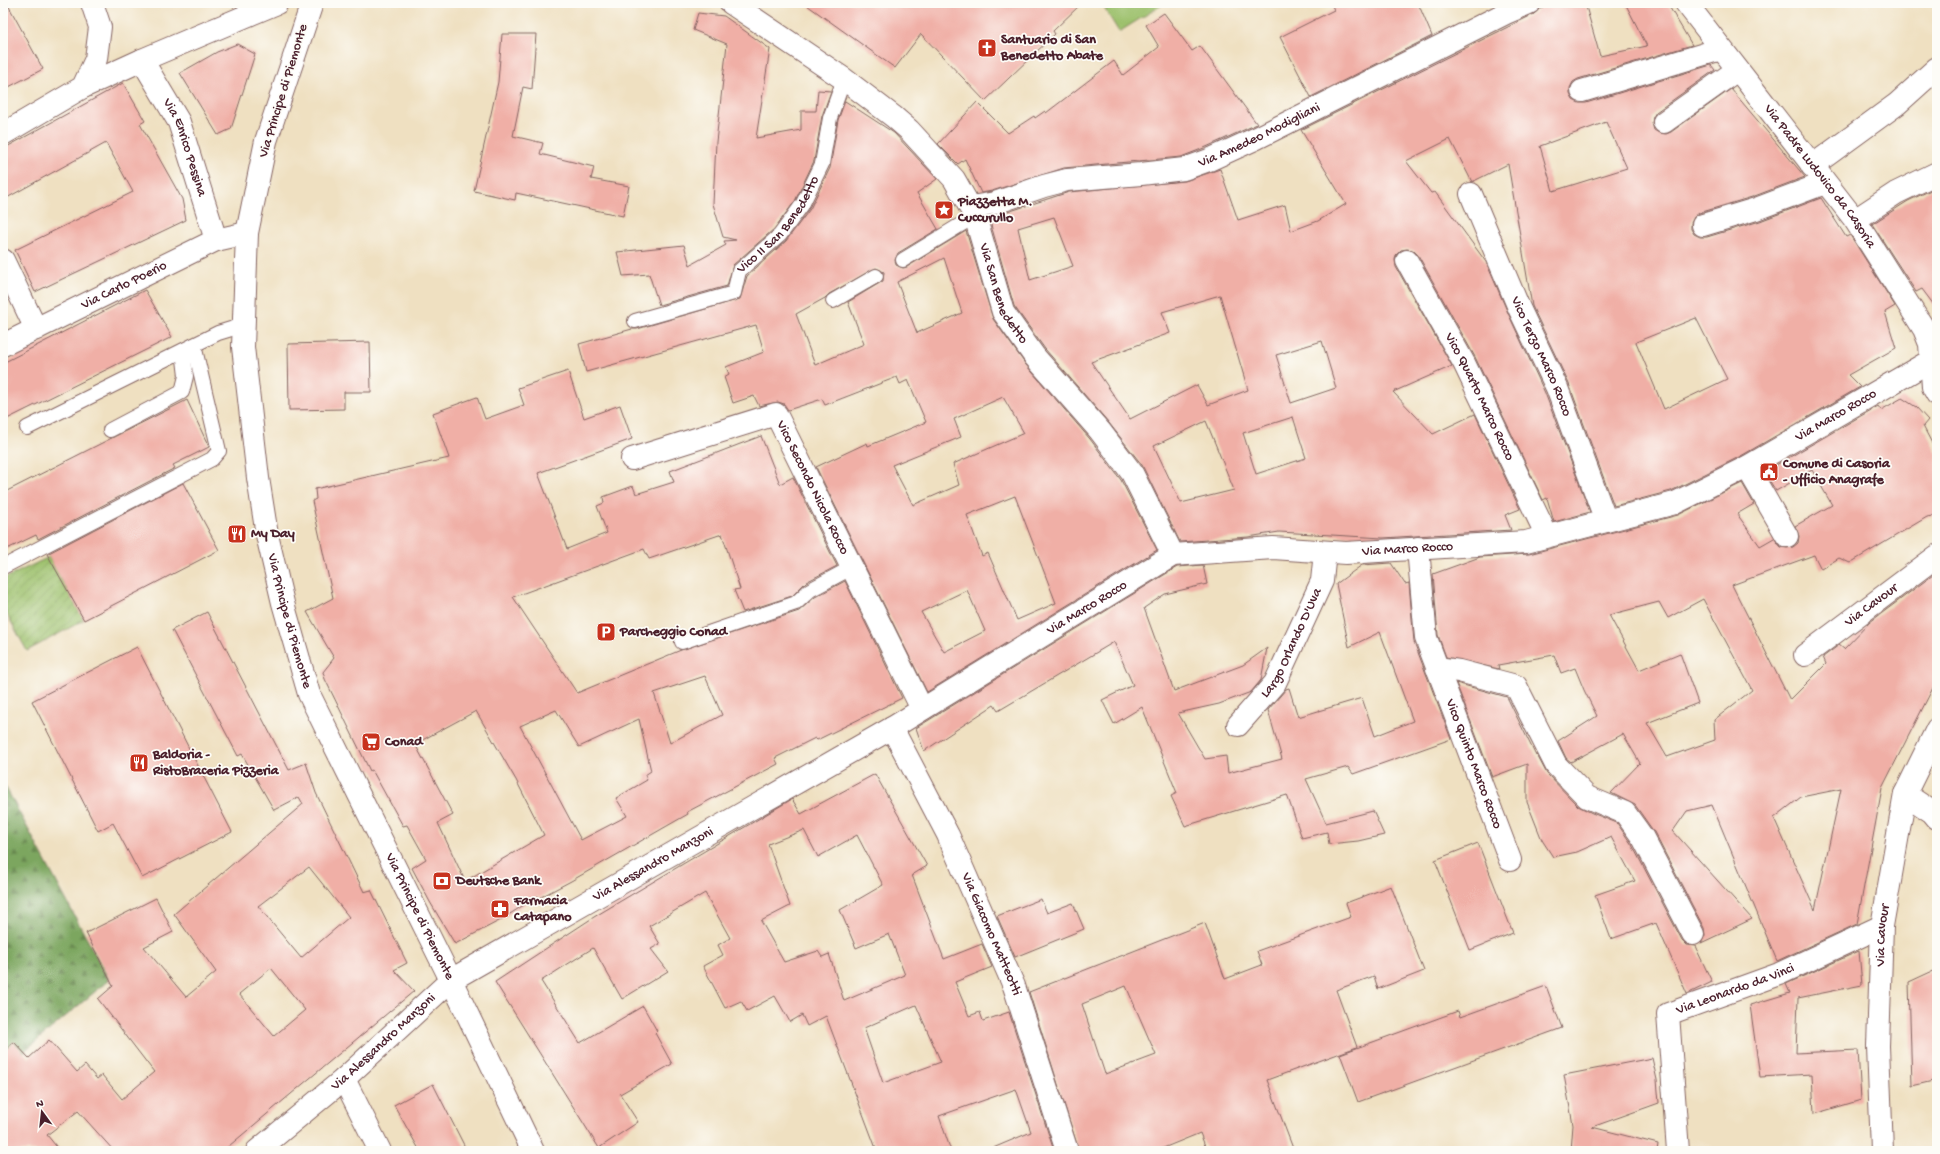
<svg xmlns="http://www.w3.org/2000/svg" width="1940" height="1154" viewBox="0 0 1940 1154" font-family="'Gochi Hand',sans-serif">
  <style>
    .forest { fill: url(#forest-firs); stroke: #636245 }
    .garden { fill: url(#garden-furrows); stroke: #72704b }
    .pitch { fill: #9bc06b; stroke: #72704b }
    .building { fill: #f0afa6; fill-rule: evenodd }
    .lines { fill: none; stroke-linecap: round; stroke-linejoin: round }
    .lane-casing { stroke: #846360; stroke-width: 16 }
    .street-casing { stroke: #846360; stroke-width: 24 }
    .secondary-casing { stroke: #846360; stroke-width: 24 }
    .lane { stroke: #fff; stroke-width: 14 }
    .street { stroke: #fff; stroke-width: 22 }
    .secondary { stroke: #fff; stroke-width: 22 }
    .labels { text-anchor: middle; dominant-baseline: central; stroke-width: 3.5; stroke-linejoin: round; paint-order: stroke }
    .poi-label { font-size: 14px; font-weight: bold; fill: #4a1f2b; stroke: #fdfcf7; text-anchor: start }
    .street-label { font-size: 14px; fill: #4a1f2b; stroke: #fdfcf7 }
  </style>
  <defs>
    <pattern id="forest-firs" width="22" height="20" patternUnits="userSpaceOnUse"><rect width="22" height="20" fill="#7ca65f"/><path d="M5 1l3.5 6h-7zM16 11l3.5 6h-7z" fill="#68874f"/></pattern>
    <pattern id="garden-furrows" width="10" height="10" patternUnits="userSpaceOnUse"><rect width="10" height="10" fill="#9bc06b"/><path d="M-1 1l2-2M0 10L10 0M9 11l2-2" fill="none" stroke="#809b58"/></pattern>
  </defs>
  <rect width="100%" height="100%" fill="#fdfcf7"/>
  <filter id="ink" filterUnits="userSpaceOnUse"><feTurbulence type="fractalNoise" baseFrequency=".025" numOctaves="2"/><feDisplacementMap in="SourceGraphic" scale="8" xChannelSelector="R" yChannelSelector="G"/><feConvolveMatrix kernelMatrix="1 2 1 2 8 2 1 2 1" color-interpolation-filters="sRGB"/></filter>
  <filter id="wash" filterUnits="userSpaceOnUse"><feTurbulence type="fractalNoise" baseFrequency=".012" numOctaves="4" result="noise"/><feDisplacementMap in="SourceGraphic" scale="16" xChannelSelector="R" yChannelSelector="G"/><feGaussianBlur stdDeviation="0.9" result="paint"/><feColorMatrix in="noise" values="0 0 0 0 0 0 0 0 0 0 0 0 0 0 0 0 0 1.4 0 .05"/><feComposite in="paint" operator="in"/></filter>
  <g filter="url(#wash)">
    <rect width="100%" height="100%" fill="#efe0c1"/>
    <path class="forest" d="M3 782 109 980 3 1069Z"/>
    <path class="garden" d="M49 557 84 620 27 651 3 607V579Z"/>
    <path class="pitch" d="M1101 3H1165L1119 32Z"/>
    <g id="blocks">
      <path class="building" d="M3 3H7L43 69 3 90Z
        M804 3H1082L1053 31 1055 34 985 101 921 34 895 68Z
        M1331 3H1418L1432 36 1311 97 1280 37 1334 10Z
        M1552 3H1585L1600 56 1647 46 1625 3H1667L1692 45 1578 79 1573 82 1570 88V94L1573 100 1579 103H1586L1711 65 1715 70 1656 112 1653 117 1652 123 1654 130 1659 133 1666 134 1671 132 1731 89 1805 177 1752 197 1699 213 1694 217 1691 223V229L1694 234 1700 237H1707L1760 221 1821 198 1846 237 1850 235 1895 306 1885 312 1896 348 1848 375 1860 387 1741 456 1671 491 1614 506 1569 384 1532 306 1508 164 1472 182 1450 139 1406 161 1431 193 1435 192 1486 262 1508 313 1545 393 1590 512 1554 522 1547 498 1543 500 1475 357 1418 255 1413 250 1407 249 1401 250 1396 255 1395 260 1396 267 1452 366 1393 392 1433 434 1475 414 1520 509 1505 515 1511 530 1383 538 1279 532 1248 537 1180 542 1142 465 1109 423 1045 349 1014 306 989 218 1069 192 1185 181 1220 169 1238 220 1285 205 1291 231 1318 221 1346 204 1301 130 1534 14 1540 8ZM1606 122 1627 168 1553 191 1540 146ZM1054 217 1073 266 1030 280 1018 228ZM1220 295 1248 390 1208 405 1197 385 1130 419 1091 362 1170 333 1162 312ZM1696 318 1727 379 1664 409 1636 342ZM1322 341 1336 388 1291 403 1276 355ZM1293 417 1306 458 1256 474 1243 433ZM1206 421 1234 490 1181 503 1154 446Z
        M698 13 724 16 770 49 756 138 801 130V111H816L818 90 831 91 822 116 814 161 795 201 774 229 733 265 727 286 659 305 649 274 623 276 617 252 684 245 690 265 726 245 724 241 736 240 723 237 713 204 716 142 727 44 693 30Z
        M1164 13 1192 51 1200 46 1257 124 1204 148 1181 157 1064 168 992 191 981 193 965 159 958 164 938 144 977 102 1008 133 1034 116 1035 118 1045 111 1046 113 1114 61 1123 75 1159 47 1146 25Z
        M502 34H536L532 89 523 87 513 136 543 143 540 154 594 167 591 179 629 186 623 216 516 193 515 200 474 191 498 82Z
        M237 44 255 54 231 129 218 135 180 73 217 52Z
        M123 83 145 121 140 124 182 199 186 220 35 292 15 250 133 192 106 143 3 200V149Z
        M845 101 894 133 937 179 917 193 938 229 898 253 895 260 896 265 903 268 907 267 966 231 993 319 1026 365 1090 439 1121 480 1157 550 927 692 816 467 867 443 868 446 926 422 908 380 900 384 897 377 825 405 822 399 788 410 784 404 778 402 759 406 754 396 733 403 724 377 729 374 726 367 764 352 756 325 586 372 579 344 632 329H637L740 299 747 276 786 241 810 209 830 168 838 120ZM944 258 962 313 917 333 897 282ZM876 268 884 272 883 281 848 302 864 344 815 365 796 314 825 298 829 294ZM1003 397 1024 433 953 464 959 485 913 505 892 465 961 437 954 419ZM1015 496 1056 603 1017 620 988 553 982 556 967 515ZM967 590 985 631 944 652 921 612Z
        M1937 187V309L1922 289 1916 292 1872 224 1908 201Z
        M145 290 172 337 3 421V363Z
        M370 342 371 392H344V409L289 410 288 344Z
        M568 371 584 418 620 405 632 439 538 473 567 549 607 533 597 506 604 503 603 497 633 486 636 494 674 482 670 471 761 436 780 484 793 477 837 566 806 582 792 596 743 612 734 590 740 589 722 534 649 559 644 549 513 597 577 693 681 650 799 611 815 597 845 581 902 698 817 740 815 738 775 758 778 764 687 812 688 814 571 881 539 898 538 896 499 921 455 944 430 902 412 868 426 859 407 825 403 826 372 770 370 771 325 679 323 672 334 658 307 612 333 598 312 501 316 499 315 489 449 458 433 413 477 397 485 419 524 405 518 388ZM705 676 722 715 670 743 654 693ZM556 710 579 747 639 719 651 771 645 775 647 780 616 798 627 816 581 840 520 726ZM476 711 516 780 544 835 465 881 438 823 453 815 415 744Z
        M1902 398 1916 407 1928 420 1923 426 1937 453V515L1927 517 1850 563 1839 558 1821 569 1814 555 1732 585 1790 700 1826 664 1823 657 1839 645 1844 649 1870 622 1937 572V680L1882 788 1857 924 1777 961 1712 805 1687 811 1673 831 1752 919 1701 943 1705 935 1704 928 1654 832 1635 805 1611 793 1640 763 1623 734 1571 762 1566 758 1558 741 1597 716 1584 690 1575 668 1561 673 1554 655 1498 665 1499 669 1446 657 1438 635 1433 574 1480 557 1529 554 1678 515 1742 483 1754 504 1737 514 1760 546 1774 538 1781 547 1787 548 1793 547 1798 543 1799 536 1795 526 1832 505 1812 470 1776 491 1764 472 1878 406 1881 410ZM1703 599 1752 690 1714 720 1715 740 1667 757 1647 723 1698 703 1680 653 1639 670 1609 615 1659 602 1668 618ZM1841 789 1815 910 1774 818 1801 797Z
        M187 400 209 447 173 465 175 468 38 539 36 535 3 551V493Z
        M183 483 219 550 84 620 47 554Z
        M1391 563 1405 584 1409 583 1414 642 1451 739 1353 774 1348 767 1306 779 1326 823 1373 811 1384 835 1358 841 1329 844 1327 832 1302 838 1287 795 1185 826 1171 796 1177 793 1142 707 1114 724 1102 700 1133 685 1114 642 998 711 994 705 924 751 916 728 1177 567 1203 565 1207 584 1165 594 1144 608 1174 691 1243 665 1267 648 1261 680 1251 692 1219 704 1178 713 1205 759 1226 756 1228 773 1282 759 1268 710 1286 689 1289 688 1298 717 1362 698 1375 736 1413 721 1380 632 1349 647 1336 584 1362 565Z
        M207 612 289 770 306 763 316 793 364 892 371 890 407 963 394 970 414 991 223 1151H114L78 1111 47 1135 60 1151H3V1051L14 1042 29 1058 49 1040 77 1072 85 1065 97 1079 102 1075 122 1099 154 1072 98 999 113 986 86 933 156 898 173 932 144 947 186 997 216 972 174 914 303 804 299 797 274 810 242 754 238 756 172 630ZM309 867 349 917 301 958 258 906ZM271 968 305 1010 274 1036 239 994Z
        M137 647 232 832 142 878 113 823 98 831 32 701Z
        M1456 683 1507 697 1536 756 1537 755 1547 774 1578 806 1592 813 1617 823 1632 845 1682 940 1687 945 1695 946 1712 982 1687 994 1656 923 1611 939 1595 895 1635 881 1611 837 1577 852 1553 857 1542 840 1527 802V764L1492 777Z
        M875 774 927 866 912 875 944 959 982 944 992 967 955 982 969 1016 980 1012 983 1021 1009 1012 1054 1151H986L1031 1132 1016 1089 939 1116 951 1151H877L826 1016 807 1026 802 1015 790 1022 775 996 747 1011 741 1001 725 1008 703 966 723 955 718 945 730 938 705 893 649 926 660 944 651 949 668 971 622 999 593 948 541 981 580 1043 643 1006 657 1031 655 1033 672 1064 620 1094 638 1122 599 1148 495 982 594 917 792 799 801 814ZM804 830 818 857 857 835 883 885 840 910 856 948 889 934 905 975 844 1001 829 954 822 957 818 951 784 962 761 921 790 906 768 844ZM916 1005 941 1062 883 1083 864 1028Z
        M1478 843 1513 933 1470 950 1435 860Z
        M1391 886 1424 971 1378 989 1374 976 1336 990 1357 1047 1267 1080 1294 1151H1207L1200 1133 1156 1151H1079L1029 992 1205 923 1225 979 1262 965 1257 951 1351 917 1346 903ZM1126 986 1156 1055 1105 1074 1082 1004Z
        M1041 899 1047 913 1073 903 1084 929 1015 957 997 916Z
        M1859 951 1862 985 1798 998 1796 1053 1858 1050 1861 1100 1814 1114 1812 1074 1760 1077 1750 1005 1790 993 1786 984Z
        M1937 969V1080L1912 1086 1909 982Z
        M1546 986 1562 1028 1358 1102 1340 1054 1458 1011 1460 1017Z
        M1652 1058 1657 1080 1659 1103 1592 1127 1658 1144 1657 1151H1571L1573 1125 1564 1075Z
        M433 1084 467 1151H420L394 1105Z"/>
    </g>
  </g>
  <g filter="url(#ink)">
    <use href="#blocks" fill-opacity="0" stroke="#846360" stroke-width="1"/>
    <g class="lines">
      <g class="lane-casing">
        <g id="lane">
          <path d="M903 260 975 216"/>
          <path d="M833 301 876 276"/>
          <path id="s1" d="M635 321 734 293 739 271 780 235 802 205 822 164 830 118 844 79"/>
          <path d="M27 428 218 333 244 325"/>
          <path d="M110 430 182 392 186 376 183 351"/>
          <path d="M3 567 212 459 219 451 194 345"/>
          <path d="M682 642 796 603 810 590 853 567"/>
        </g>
      </g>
      <g class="street-casing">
        <g id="street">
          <path id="s2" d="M731 3 844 79 894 117 909 130 954 179 975 216 1003 312 1035 357 1100 431 1132 473 1173 555"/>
          <path id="s3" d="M1686 3 1855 220 1924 329 1930 344 1933 387 1937 394"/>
          <path d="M142 60 277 3"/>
          <path id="s4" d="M83 87 142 60 179 122 216 240"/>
          <path d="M1582 91 1721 49"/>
          <path d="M1664 122 1737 70"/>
          <path d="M3 134 83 87 96 59 100 27 92 3"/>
          <path d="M1812 166 1897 104 1937 68"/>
          <path id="s5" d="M1471 194 1519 308 1557 388 1606 521"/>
          <path id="s6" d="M971 207 995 203 1044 186 1067 180 1141 174 1184 169 1209 160 1257 138 1506 13 1529 3"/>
          <path d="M1855 220 1896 193 1937 173"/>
          <path d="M1703 225 1756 209 1825 183"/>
          <path d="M3 260 36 329"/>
          <path id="s7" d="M1407 261 1464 363 1547 536"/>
          <path id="s8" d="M3 345 216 240 247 233"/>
          <path id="s9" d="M632 459 776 414 922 709"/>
          <path d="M1747 467 1787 536"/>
          <path id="s10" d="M1418 548 1426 638 1510 860"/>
          <path id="s11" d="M1805 655 1937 556"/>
          <path d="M1437 668 1459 671 1516 686 1556 765 1587 797 1625 813 1643 838 1693 934"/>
          <path id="s12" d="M1238 725 1275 683 1322 581 1325 552"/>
          <path id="s13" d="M892 728 948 835 1014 986 1067 1151"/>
          <path d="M1905 794 1932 812 1937 818"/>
          <path id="s14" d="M451 980 892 728 1173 555 1273 548 1346 553 1526 542 1606 521 1675 503 1747 467 1937 357"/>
          <path d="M344 1079 380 1151"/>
          <path id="s15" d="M1678 1151 1668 1014 1779 974 1882 926"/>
          <path id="s16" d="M1882 1151 1878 1046 1882 926 1905 794 1937 729"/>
        </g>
      </g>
      <g class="secondary-casing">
        <g id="secondary">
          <path id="s17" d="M312 3 266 141 247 233 243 347 258 478 267 535 283 603 309 694 451 980 533 1151"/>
          <path id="s18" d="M257 1151 344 1079 451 980"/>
        </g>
      </g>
      <use href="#lane" class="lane"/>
      <use href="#street" class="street"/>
      <use href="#secondary" class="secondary"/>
    </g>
  </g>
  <defs>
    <g id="church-square" transform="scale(1)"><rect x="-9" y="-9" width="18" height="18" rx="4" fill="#c8321e" stroke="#fdfcf7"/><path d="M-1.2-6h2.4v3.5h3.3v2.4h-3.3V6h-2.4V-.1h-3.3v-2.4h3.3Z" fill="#fff"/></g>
    <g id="sight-square" transform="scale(1)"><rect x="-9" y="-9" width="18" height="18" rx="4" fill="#c8321e" stroke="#fdfcf7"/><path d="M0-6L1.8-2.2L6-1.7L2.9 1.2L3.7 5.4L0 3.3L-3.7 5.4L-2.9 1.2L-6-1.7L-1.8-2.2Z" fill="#fff"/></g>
    <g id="civic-square" transform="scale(1)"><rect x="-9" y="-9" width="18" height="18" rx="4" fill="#c8321e" stroke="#fdfcf7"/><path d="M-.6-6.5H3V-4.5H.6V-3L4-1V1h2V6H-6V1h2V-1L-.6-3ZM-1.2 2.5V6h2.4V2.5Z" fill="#fff"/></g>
    <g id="restaurant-square" transform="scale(1)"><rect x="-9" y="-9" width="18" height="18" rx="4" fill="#c8321e" stroke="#fdfcf7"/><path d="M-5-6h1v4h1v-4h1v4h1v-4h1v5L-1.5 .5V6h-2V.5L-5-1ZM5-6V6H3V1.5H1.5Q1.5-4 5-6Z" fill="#fff"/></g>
    <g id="parking-square" transform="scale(1)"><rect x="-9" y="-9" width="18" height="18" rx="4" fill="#c8321e" stroke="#fdfcf7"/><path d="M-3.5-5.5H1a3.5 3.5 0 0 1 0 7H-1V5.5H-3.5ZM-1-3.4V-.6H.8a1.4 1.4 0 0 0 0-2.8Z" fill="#fff"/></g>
    <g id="supermarket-square" transform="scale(1)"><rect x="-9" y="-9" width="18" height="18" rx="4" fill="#c8321e" stroke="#fdfcf7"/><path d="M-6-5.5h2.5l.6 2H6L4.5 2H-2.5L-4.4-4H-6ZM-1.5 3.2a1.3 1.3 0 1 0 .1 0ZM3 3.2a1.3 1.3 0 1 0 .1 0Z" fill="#fff"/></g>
    <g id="bank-square" transform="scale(1)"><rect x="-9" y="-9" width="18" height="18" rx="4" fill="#c8321e" stroke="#fdfcf7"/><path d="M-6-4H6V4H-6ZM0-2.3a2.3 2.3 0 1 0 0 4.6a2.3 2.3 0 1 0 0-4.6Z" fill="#fff"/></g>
    <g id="pharmacy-square" transform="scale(1)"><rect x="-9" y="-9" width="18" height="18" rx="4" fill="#c8321e" stroke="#fdfcf7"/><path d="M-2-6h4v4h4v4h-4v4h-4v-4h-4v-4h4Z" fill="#fff"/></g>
  </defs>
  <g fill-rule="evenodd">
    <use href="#church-square" x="987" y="48"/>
    <use href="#sight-square" x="944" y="210"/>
    <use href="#civic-square" x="1769" y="472"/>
    <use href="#restaurant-square" x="237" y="534"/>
    <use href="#parking-square" x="606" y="632"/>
    <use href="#supermarket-square" x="371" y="742"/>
    <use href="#restaurant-square" x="139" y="763"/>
    <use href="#bank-square" x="442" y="881"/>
    <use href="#pharmacy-square" x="500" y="909"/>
  </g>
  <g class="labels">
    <g class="poi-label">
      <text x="1001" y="40">Santuario di San<tspan x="1001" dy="16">Benedetto Abate</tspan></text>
      <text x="958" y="202">Piazzetta M.<tspan x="958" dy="16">Cuccurullo</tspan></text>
      <text x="1783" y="464">Comune di Casoria<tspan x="1783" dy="16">- Ufficio Anagrafe</tspan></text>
      <text x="251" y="534">My Day</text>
      <text x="620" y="632">Parcheggio Conad</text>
      <text x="385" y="742">Conad</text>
      <text x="153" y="755">Baldoria -<tspan x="153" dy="16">RistoBraceria Pizzeria</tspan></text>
      <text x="456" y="881">Deutsche Bank</text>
      <text x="514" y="901">Farmacia<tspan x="514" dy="16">Catapano</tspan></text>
    </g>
    <g class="street-label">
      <text transform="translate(284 91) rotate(-73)">Via Principe di Piemonte</text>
      <text stroke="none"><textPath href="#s6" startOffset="300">Via Amedeo Modigliani</textPath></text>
      <text stroke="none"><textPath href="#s4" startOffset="163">Via Enrico Pessina</textPath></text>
      <text stroke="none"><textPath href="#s3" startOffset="219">Via Padre Ludovico da Casoria</textPath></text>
      <text stroke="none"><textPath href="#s1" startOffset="187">Vico II San Benedetto</textPath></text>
      <text stroke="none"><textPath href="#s8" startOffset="135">Via Carlo Poerio</textPath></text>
      <text stroke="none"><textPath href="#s2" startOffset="411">Via San Benedetto</textPath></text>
      <text stroke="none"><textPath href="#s5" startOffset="177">Vico Terzo Marco Rocco</textPath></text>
      <text stroke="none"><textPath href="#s7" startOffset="154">Vico Quarto Marco Rocco</textPath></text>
      <text stroke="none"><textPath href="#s14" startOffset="1529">Via Marco Rocco</textPath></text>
      <text stroke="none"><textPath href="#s9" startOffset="233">Vico Secondo Nicola Rocco</textPath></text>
      <text stroke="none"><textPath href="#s14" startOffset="1073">Via Marco Rocco</textPath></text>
      <text stroke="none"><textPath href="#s11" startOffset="83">Via Cavour</textPath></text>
      <text stroke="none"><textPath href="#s14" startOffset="737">Via Marco Rocco</textPath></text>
      <text stroke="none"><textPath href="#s17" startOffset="632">Via Principe di Piemonte</textPath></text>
      <text stroke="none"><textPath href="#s12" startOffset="99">Largo Orlando D'Uva</textPath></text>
      <text stroke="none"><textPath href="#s10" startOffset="225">Vico Quinto Marco Rocco</textPath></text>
      <text stroke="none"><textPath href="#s14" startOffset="233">Via Alessandro Manzoni</textPath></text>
      <text stroke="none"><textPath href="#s17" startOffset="956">Via Principe di Piemonte</textPath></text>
      <text stroke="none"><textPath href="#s13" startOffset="229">Via Giacomo Matteotti</textPath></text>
      <text stroke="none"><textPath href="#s16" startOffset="216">Via Cavour</textPath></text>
      <text stroke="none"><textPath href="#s15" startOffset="209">Via Leonardo da Vinci</textPath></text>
      <text stroke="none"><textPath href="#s18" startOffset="167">Via Alessandro Manzoni</textPath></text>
    </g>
  </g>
  <rect width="1940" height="1154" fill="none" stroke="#fdfcf7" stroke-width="16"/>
  <g transform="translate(42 1112) rotate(345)" stroke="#fdfcf7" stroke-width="3" paint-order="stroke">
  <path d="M0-3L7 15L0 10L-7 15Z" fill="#4a1f2b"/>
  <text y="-6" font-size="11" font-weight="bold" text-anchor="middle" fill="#4a1f2b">N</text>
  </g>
</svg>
